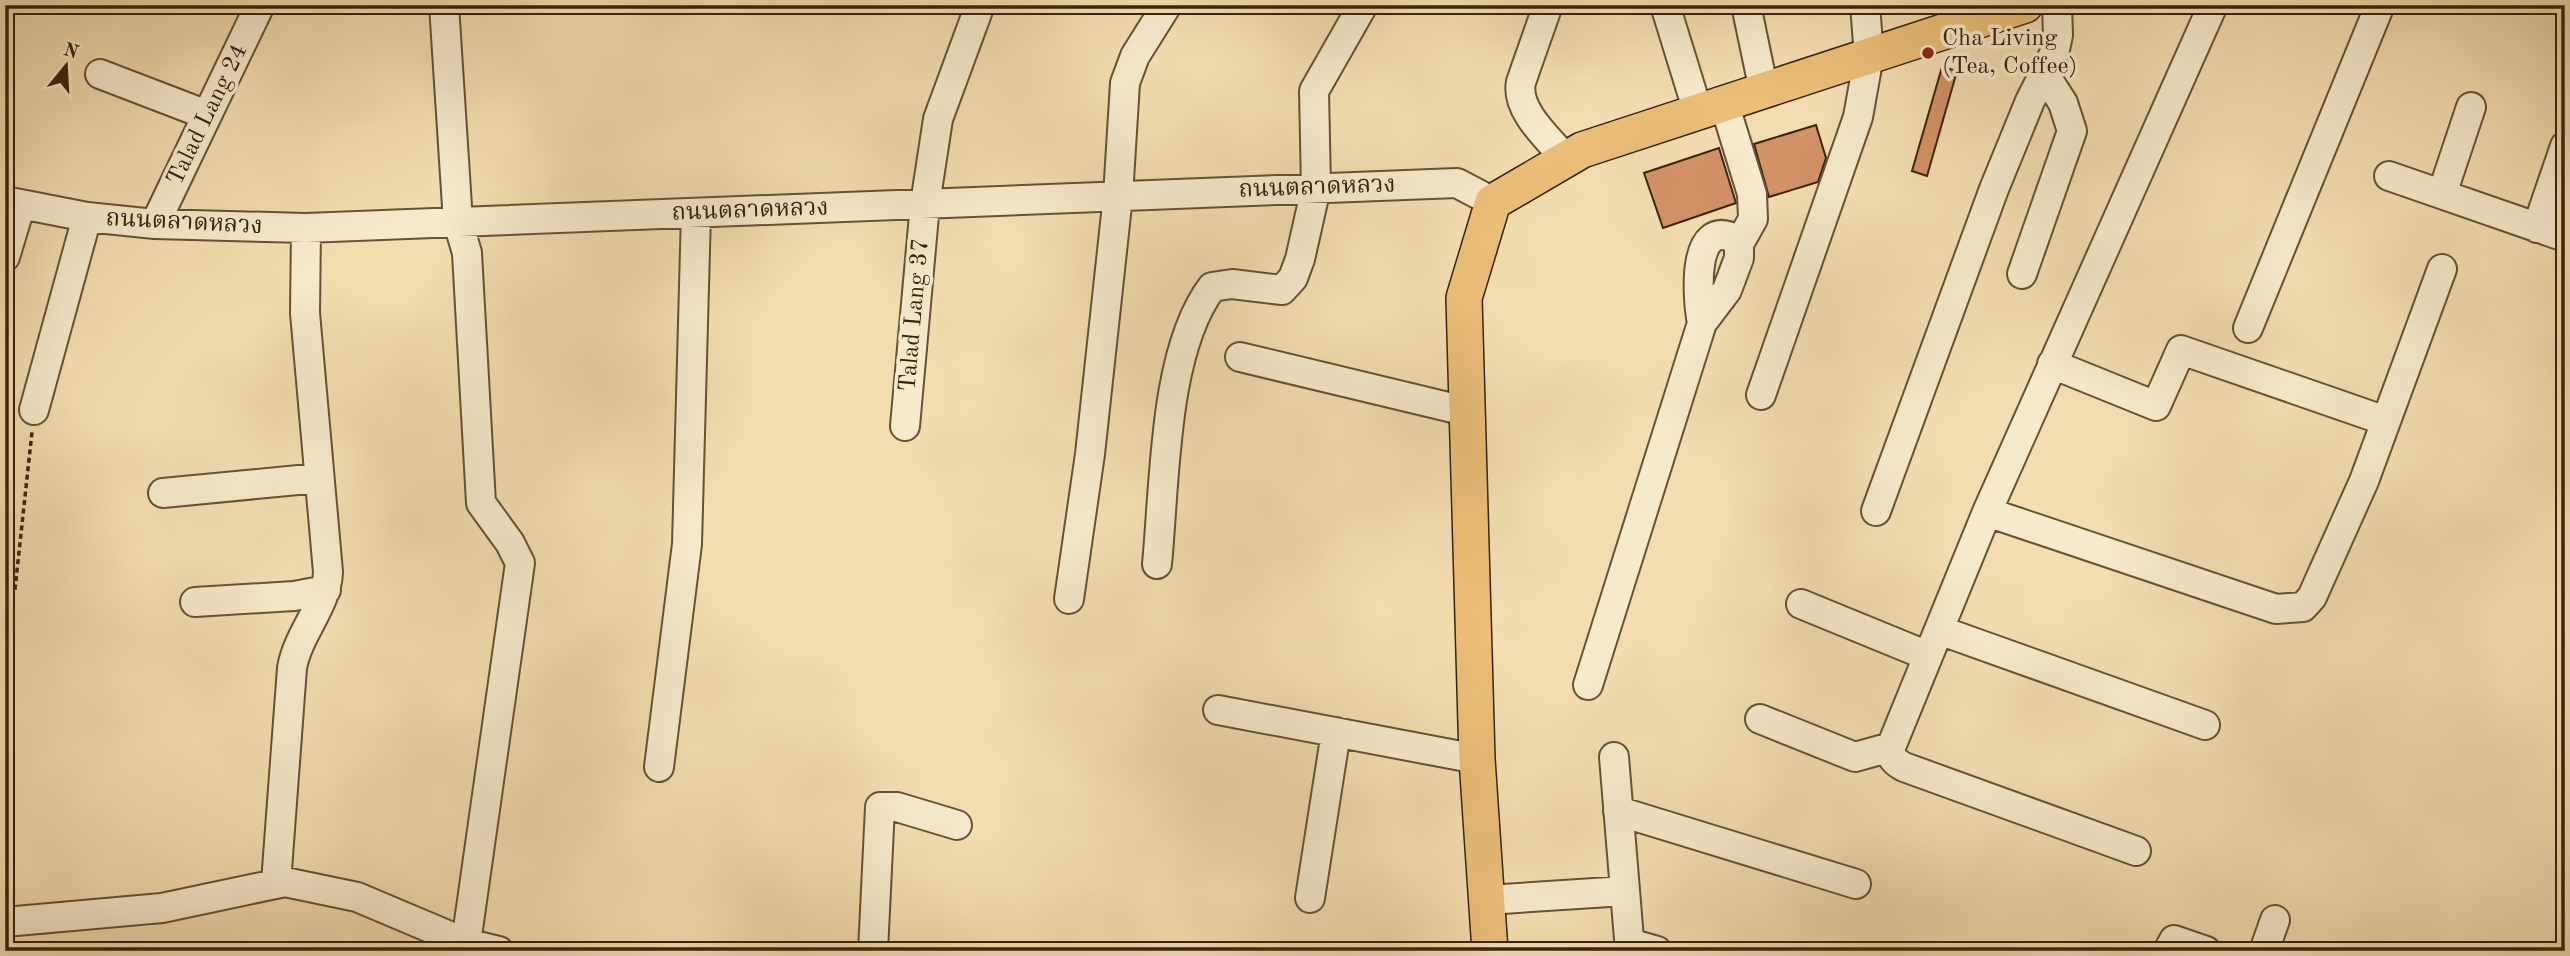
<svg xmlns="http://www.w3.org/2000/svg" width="2570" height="956" viewBox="0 0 2570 956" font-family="'Old Standard TT','Noto Serif Thai',serif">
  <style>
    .building { fill: #d39166; stroke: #37230b; stroke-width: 2 }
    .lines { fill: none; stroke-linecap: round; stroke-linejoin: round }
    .minor-casing { stroke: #665234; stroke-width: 32 }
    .major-casing { stroke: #37230b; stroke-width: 38 }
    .path { stroke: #37230b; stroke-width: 3.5; stroke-dasharray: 5 3.5; stroke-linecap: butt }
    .minor { stroke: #f7e9cc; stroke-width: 28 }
    .major { stroke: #eabe78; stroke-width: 35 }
    .poi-dot { fill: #8f2418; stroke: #f7e9cc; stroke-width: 2.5 }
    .labels { text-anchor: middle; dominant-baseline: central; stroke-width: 7; stroke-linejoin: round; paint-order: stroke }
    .poi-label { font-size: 24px; fill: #37230b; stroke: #f7e9cc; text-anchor: start }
    .street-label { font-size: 24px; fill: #37230b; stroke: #f7e9cc }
  </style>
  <rect width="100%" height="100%" fill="#f3ddb0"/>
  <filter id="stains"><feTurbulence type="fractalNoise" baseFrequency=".00286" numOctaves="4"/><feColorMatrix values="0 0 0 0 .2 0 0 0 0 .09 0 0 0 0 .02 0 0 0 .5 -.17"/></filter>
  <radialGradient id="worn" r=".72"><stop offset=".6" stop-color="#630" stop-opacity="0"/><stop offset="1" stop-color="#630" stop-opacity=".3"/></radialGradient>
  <path class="building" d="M1942 67 1957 71 1927 176 1912 171Z
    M1816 125 1826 158 1818 182 1769 197 1754 144Z
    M1719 148 1736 203 1663 228 1644 173Z"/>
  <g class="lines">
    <g class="minor-casing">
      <path id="minor" d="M444 5 458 222 467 253 481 503 510 543 520 563 466 943
        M1548 5 1521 82C1515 110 1549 139 1566 159
        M1665 5 1698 112
        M1746 5 1764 91
        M100 74 207 115
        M2389 176 2565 237
        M2442 194 2471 107
        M5 201 87 217 155 224 306 228 1457 183 1493 202
        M155 224 260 5
        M2537 228 2565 146
        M5 257 21 204
        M2022 274 2072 131 2063 103 2045 75
        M1702 323C1697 298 1691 214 1737 240L1739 244
        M2248 328 2380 5
        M1240 357 1465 411
        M2052 364 2156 406 2181 350 2386 421
        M1761 395 1858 117 1869 56 1865 5
        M34 410 87 217
        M905 426 925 204 938 119 980 5
        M163 493 319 478
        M1876 511 1994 189 2030 101 2054 54 2058 35 2057 5
        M1987 512 2276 609 2303 607 2312 597 2364 481 2442 269
        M1157 564C1165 484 1163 352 1212 287L1232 284 1282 290 1293 278 1300 259 1316 188 1314 91 1363 5
        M1069 599 1090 454 1118 196 1125 83 1135 56 1167 5
        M195 602 294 596 326 590
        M1801 604 1928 656
        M1939 630 2205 725
        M1588 685 1702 323 1727 290 1739 258V244L1753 219 1752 194 1724 103
        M1218 710 1477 759
        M1760 719 1855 757 1891 747
        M1614 757 1630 951
        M659 767 687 544 696 213
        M1618 811 1856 884
        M2136 851 1904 767C1895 762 1890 758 1891 747L1987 512 2213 5
        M276 883 292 668C298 633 327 606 328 572L305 313 306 228
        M1310 898 1336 732
        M1487 900 1625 891
        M5 922 162 908 285 882 357 897 466 943 499 951
        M1629 943 1657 951
        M873 951 880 807H897L957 825
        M2168 951 2174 940 2206 951
        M2264 951 2275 920"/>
    </g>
    <g class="major-casing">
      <path id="major" d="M1490 951 1477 759 1464 298 1493 202 1582 150 2025 5"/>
    </g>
    <path class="path" d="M5 613 15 589 32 432"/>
    <use href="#minor" class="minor"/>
    <use href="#major" class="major"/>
  </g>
  <circle class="poi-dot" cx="1928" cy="53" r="7"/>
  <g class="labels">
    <g class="poi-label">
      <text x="1942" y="39">Cha Living<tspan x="1942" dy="28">(Tea, Coffee)</tspan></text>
    </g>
    <g class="street-label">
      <text transform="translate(208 115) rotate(-64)">Talad Lang 24</text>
      <text transform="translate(1317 188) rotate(-2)">ถนนตลาดหลวง</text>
      <text transform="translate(750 211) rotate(-2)">ถนนตลาดหลวง</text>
      <text transform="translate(184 223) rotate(3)">ถนนตลาดหลวง</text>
      <text transform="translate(915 315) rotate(-85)">Talad Lang 37</text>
    </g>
  </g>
  <rect width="2570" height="956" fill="none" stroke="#f3ddb0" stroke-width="28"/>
  <rect x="7" y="7" width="2556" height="942" fill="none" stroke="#37230b" stroke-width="3.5"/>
  <rect x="14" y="14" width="2542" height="928" fill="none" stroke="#37230b" stroke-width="2"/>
  <g transform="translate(66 66) rotate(18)" stroke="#f7e9cc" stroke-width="5" paint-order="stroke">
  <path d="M0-5L12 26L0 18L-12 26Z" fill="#37230b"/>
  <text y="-10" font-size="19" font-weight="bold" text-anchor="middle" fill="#37230b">N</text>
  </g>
  <rect width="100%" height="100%" filter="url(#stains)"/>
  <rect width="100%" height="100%" fill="url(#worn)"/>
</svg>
